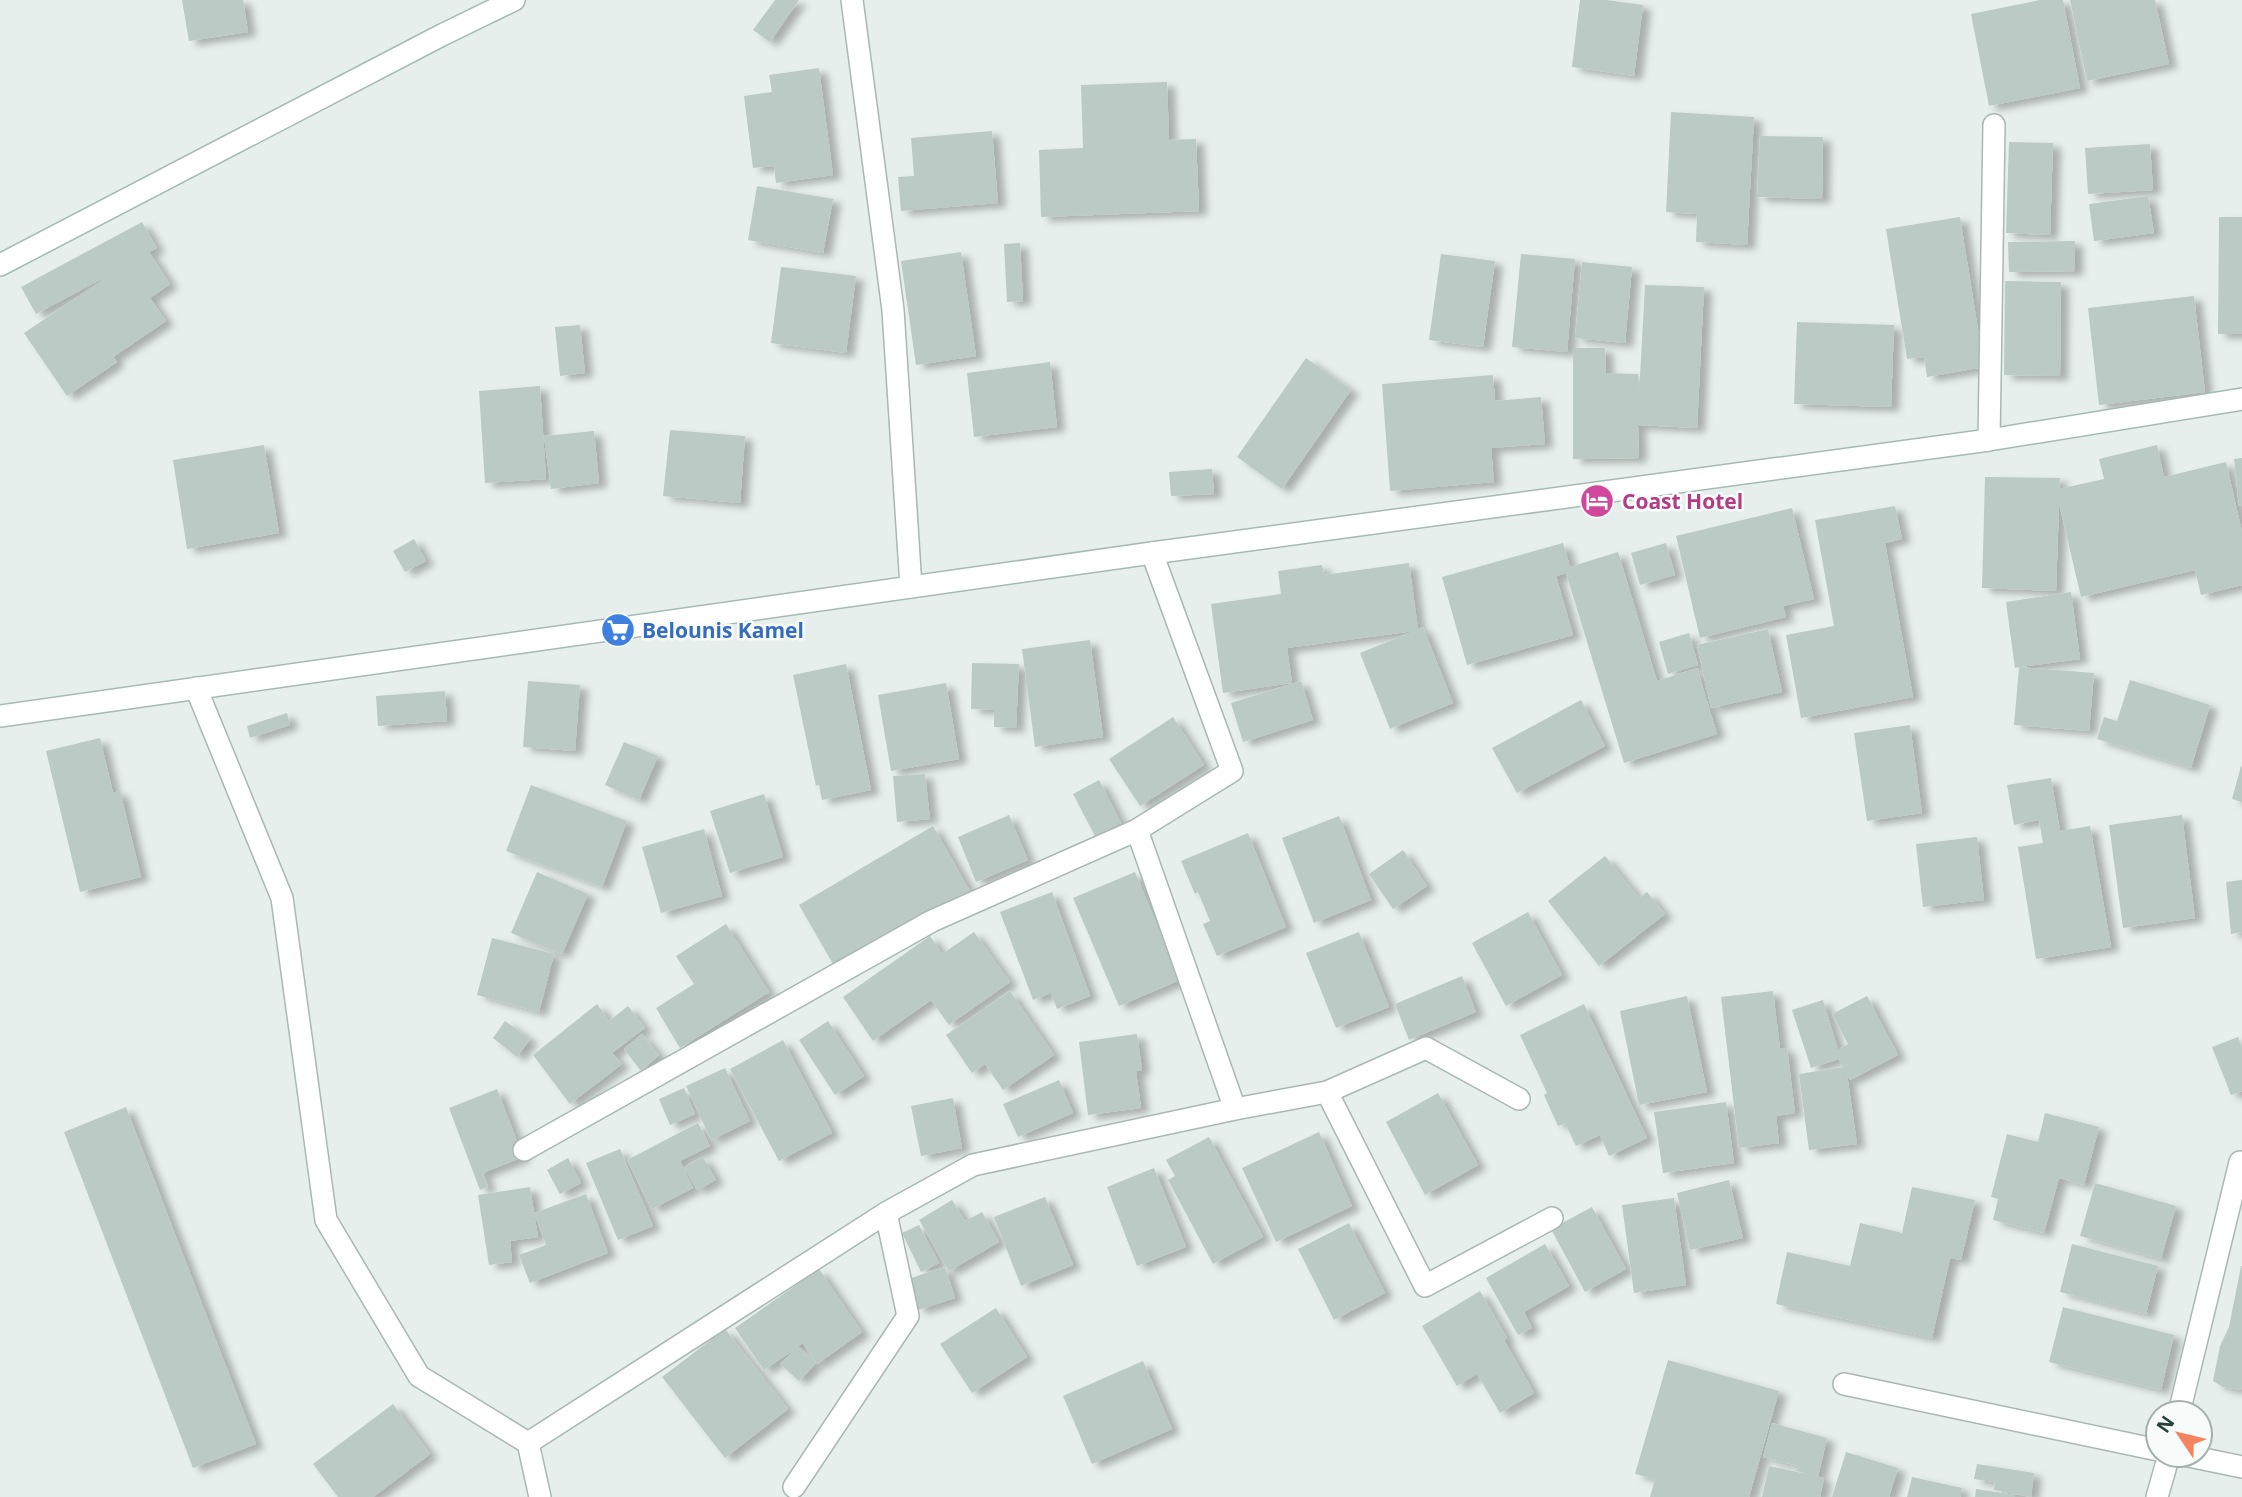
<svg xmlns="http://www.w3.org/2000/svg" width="2242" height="1497" viewBox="0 0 2242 1497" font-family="'Open Sans',sans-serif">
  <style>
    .building { fill: #bbcac4; filter: url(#shadow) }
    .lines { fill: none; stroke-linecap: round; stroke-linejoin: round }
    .street-casing { stroke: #a8b8b2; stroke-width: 24 }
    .secondary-casing { stroke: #a4bbb3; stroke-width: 24 }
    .street { stroke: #fff; stroke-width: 21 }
    .secondary { stroke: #fff; stroke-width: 21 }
    .labels { text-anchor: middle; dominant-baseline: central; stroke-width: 5; stroke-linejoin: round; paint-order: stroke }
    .hotel-label { font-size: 21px; font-weight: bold; fill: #b23c85; stroke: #f7fbf9; text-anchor: start }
    .shop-label { font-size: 21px; font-weight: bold; fill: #366cbe; stroke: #f7fbf9; text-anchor: start }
  </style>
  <defs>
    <filter id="shadow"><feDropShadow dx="8" dy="4.5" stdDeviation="3.5" flood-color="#0004"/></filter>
  </defs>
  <rect width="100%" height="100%" fill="#e6efeb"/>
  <path class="building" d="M182 0H243L248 32 189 41Z
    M775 0H799L770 42 753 30Z
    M1580 0H1606L1643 5 1634 76 1572 67Z
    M2040 0H2063L2080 88 1989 106 1971 14Z
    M2070 0H2155L2169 64 2087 81Z
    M819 68 833 175 776 183 774 166 753 168 744 96 772 92 769 75Z
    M1167 82 1169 140 1196 139 1199 211 1041 217 1039 150 1083 148 1081 85Z
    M1671 112 1754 117 1747 245 1696 242 1697 214 1666 212Z
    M992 131 998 203 901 211 898 177 914 176 911 138Z
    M1760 136 1823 137 1822 199 1757 197Z
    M2009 142 2053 143 2050 235 2006 233Z
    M2150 144 2153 190 2088 194 2085 148Z
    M757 186 833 199 823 253 748 240Z
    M2148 196 2154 233 2094 241 2089 204Z
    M1960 217 1984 367 1927 377 1924 357 1907 359 1886 229Z
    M2219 217H2242V334H2218Z
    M142 222 157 248 149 252 170 284 150 298 166 321 113 357 117 362 67 396 24 333 113 273 36 314 21 287Z
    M2075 241V271L2009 272 2008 242Z
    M1020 243 1023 301 1007 302 1004 244Z
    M961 252 976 356 916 365 901 261Z
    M1441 254 1495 261 1483 347 1429 340Z
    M1521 254 1575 259 1567 352 1512 347Z
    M1582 262 1632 267 1625 343 1575 338Z
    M781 267 856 276 846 353 771 343Z
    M2005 281 2061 282 2060 376 2004 375Z
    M1645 285 1704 287 1697 428 1638 425 1639 458 1573 459V348H1605L1606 373 1638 374 1639 395Z
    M2194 296 2205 392 2099 405 2088 308Z
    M1797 322 1894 325 1891 407 1794 404Z
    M580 325 585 373 560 376 555 327Z
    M1306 358 1351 390 1282 489 1237 457Z
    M1050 362 1057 427 974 437 967 373Z
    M1493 375 1495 401 1541 397 1545 444 1491 448 1494 482 1390 491 1382 384Z
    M540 386 546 479 485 483 479 391Z
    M670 430 745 436 740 503 663 496Z
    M594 431 599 483 551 489 544 436Z
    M264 445 279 533 187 549 173 460Z
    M2157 445 2164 477 2226 462 2242 532V585L2201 595 2195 570 2081 597 2059 503 2056 591 1982 588 1985 477 2060 478 2059 489 2104 479 2099 459Z
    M2242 458V506H2239L2234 459Z
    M1212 469 1214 494 1171 496 1169 472Z
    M1895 506 1902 539 1885 543 1913 697 1801 718 1786 635 1834 626 1815 520Z
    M1792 508 1814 599 1783 606 1786 617 1700 638 1676 536Z
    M414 539 426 561 405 572 393 551Z
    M1563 543 1570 567 1618 552 1657 681 1697 668 1717 734 1624 763 1566 573 1556 576 1573 635 1467 665 1442 577Z
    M1666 543 1675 575 1640 585 1631 553Z
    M1409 563 1418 629 1423 627 1453 703 1390 729 1360 653 1414 631 1287 648 1292 683 1223 693 1211 604 1281 594 1278 571 1322 565 1324 575Z
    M2071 592 2080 659 2020 667 2094 673 2089 731 2014 725 2019 667 2015 668 2006 602Z
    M1768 629 1782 692 1711 708 1697 645Z
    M1689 633 1698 665 1668 674 1659 642Z
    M1090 640 1103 737 1035 747 1022 649Z
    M972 663 1019 664 1016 728 994 727V710L971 709Z
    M846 664 871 790 822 800 819 785 816 786 793 675Z
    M2130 680 2210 705 2191 768 2097 739 2104 717 2117 721Z
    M528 681 580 685 575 751 523 747Z
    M1301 681 1313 720 1243 742 1231 703Z
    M946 683 959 759 891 771 878 695Z
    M445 691 447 721 378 726 376 696Z
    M1581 700 1605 746 1517 793 1492 748Z
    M287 713 290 725 250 738 247 726Z
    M1173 717 1204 765 1140 806 1109 759Z
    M1910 725 1922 813 1867 821 1854 733Z
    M100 738 113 793 120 791 141 877 80 892 46 751Z
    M624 742 658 756 639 800 605 785Z
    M2241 766 2242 767V802L2232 799Z
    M925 774 930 819 897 822 893 776Z
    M2051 778 2060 831 2090 826 2111 947 2036 959 2018 847 2043 843 2039 820 2014 825 2007 785Z
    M1099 780 1121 823 1095 836 1073 794Z
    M531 785 627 821 602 887 506 851Z
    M764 794 783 857 730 873 710 811Z
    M1009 815 1028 860 976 882 958 837Z
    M2182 815 2195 918 2123 928 2109 825Z
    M1339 816 1371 900 1314 923 1282 838Z
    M933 826 971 893 837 971 799 905Z
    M704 829 722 896 661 913 642 847Z
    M1248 833 1286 927 1217 956 1203 924 1210 921 1198 892 1195 894 1181 861Z
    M1977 837 1984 900 1923 907 1916 844Z
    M1403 850 1427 886 1393 909 1369 874Z
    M1605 856 1639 898 1647 892 1665 914 1599 966 1548 901Z
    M537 872 588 894 562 954 511 933Z
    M1135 872 1180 980 1119 1006 1073 898Z
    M2242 880V932L2231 934 2226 882Z
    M1052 892 1090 996 1057 1009 1051 993 1033 1000 1000 912Z
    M1528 912 1562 975 1506 1006 1472 943Z
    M726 924 769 992 680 1048 656 1008 694 984 676 956Z
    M974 932 1010 982 949 1025 931 1000 873 1041 843 997 930 936 942 954Z
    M1359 932 1389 1007 1336 1028 1306 953Z
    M492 938 554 954 539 1012 477 995Z
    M1462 976 1476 1012 1409 1040 1395 1004Z
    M1010 991 1054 1055 1003 1090 985 1064 972 1073 946 1035Z
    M1773 991 1780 1049 1787 1048 1795 1113 1776 1116 1779 1143 1739 1148 1721 997Z
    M1687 996 1707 1092 1639 1105 1620 1011Z
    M1867 996 1898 1055 1850 1080 1847 1074 1857 1144 1809 1150 1799 1074 1843 1067 1839 1059 1811 1068 1792 1010 1823 1000 1838 1050 1848 1044 1832 1014Z
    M597 1004 609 1021 628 1006 645 1028 612 1053 622 1064 570 1104 533 1055Z
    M1584 1004 1647 1138 1609 1156 1600 1135 1576 1146 1565 1123 1558 1126 1544 1095 1547 1093 1520 1035Z
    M505 1021 530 1039 517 1057 493 1038Z
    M828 1021 864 1076 835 1095 799 1040Z
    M642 1034 659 1055 641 1071 624 1049Z
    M1137 1034 1142 1070 1136 1071 1141 1108 1088 1115 1079 1042Z
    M2238 1037 2242 1047V1091L2231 1095 2212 1047Z
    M783 1040 832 1133 779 1161 730 1069Z
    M725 1068 750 1121 711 1140 686 1086Z
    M1059 1080 1073 1113 1018 1137 1003 1104Z
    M684 1088 695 1114 670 1125 659 1099Z
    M497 1089 523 1157 483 1173 488 1187 480 1190 449 1108Z
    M1438 1093 1478 1165 1425 1195 1386 1122Z
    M953 1098 962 1148 921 1156 911 1106Z
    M1726 1102 1734 1163 1663 1173 1654 1112Z
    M126 1107 256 1444 193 1468 64 1132Z
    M2045 1113 2099 1127 2084 1185 2059 1178 2044 1233 1993 1220 1998 1199 1991 1197 2007 1134 2038 1142Z
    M698 1123 710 1146 680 1161 693 1188 652 1209 627 1160Z
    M1319 1132 1352 1206 1276 1242 1242 1168Z
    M1209 1137 1263 1237 1213 1264 1168 1180 1175 1176 1166 1160Z
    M620 1149 653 1226 618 1240 586 1163Z
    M703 1157 716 1180 697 1190 684 1167Z
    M568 1158 581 1183 560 1194 547 1170Z
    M1154 1168 1186 1247 1137 1266 1107 1187Z
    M1729 1180 1743 1238 1690 1250 1677 1193Z
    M2095 1183 2176 1206 2161 1259 2080 1236Z
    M530 1187 534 1213 586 1194 608 1253 530 1283 519 1255 546 1245 534 1213 538 1237 510 1241 512 1262 489 1265 478 1195Z
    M1912 1187 1975 1200 1961 1260 1950 1258 1932 1338 1776 1304 1787 1252 1850 1266 1860 1223 1902 1233Z
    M1045 1197 1073 1265 1021 1286 994 1217Z
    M1674 1198 1686 1285 1634 1293 1622 1205Z
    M952 1200 965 1221 982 1212 999 1242 949 1271 919 1220Z
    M1592 1207 1626 1269 1585 1292 1551 1229Z
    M1349 1223 1385 1293 1334 1320 1298 1249Z
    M919 1225 939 1263 921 1272 902 1233Z
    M1545 1244 1569 1286 1524 1312 1532 1328 1518 1335 1486 1278Z
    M2072 1244 2158 1266 2146 1314 2060 1292Z
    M2241 1266H2242V1390L2223 1387 2213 1381 2220 1346 2229 1327Z
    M945 1267 955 1298 918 1310 908 1279Z
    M819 1269 862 1332 817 1364 803 1343 798 1346 816 1363 799 1381 780 1364 795 1349 764 1370 735 1328Z
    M1480 1291 1507 1338 1504 1340 1534 1393 1500 1413 1477 1374 1457 1386 1422 1326Z
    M2063 1307 2174 1335 2161 1390 2049 1362Z
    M996 1308 1027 1357 972 1393 940 1344Z
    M725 1329 788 1409 725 1458 662 1377Z
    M1668 1360 1779 1391 1749 1497H1650L1655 1479 1635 1474Z
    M1143 1361 1172 1429 1092 1464 1063 1396Z
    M393 1404 430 1454 373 1497H338L313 1464Z
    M1772 1423 1827 1438 1818 1477 1824 1478 1820 1497H1762L1769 1466 1811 1475 1796 1471 1798 1466 1763 1457Z
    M1846 1452 1898 1468 1889 1497H1832Z
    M1977 1464 2034 1473 2031 1497 1994 1490 1995 1482 1974 1479Z
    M1912 1477 1962 1488 1960 1497H1907Z
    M1976 1489 2015 1495V1497H1975Z"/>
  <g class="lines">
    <g class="street-casing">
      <path id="street" d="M852 0 893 310 911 587
        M1989 440 1994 125
        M196 688 282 898 326 1220 419 1376 528 1443
        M1137 830 1235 1109
        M1327 1092 1425 1286 1552 1218
        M524 1150 932 921 1137 830 1232 771 1152 553
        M1844 1384 2158 1450
        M2179 1413 2240 1162
        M2184 1455 2242 1467
        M794 1487 908 1316 886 1213 973 1165 1235 1109 1327 1092 1426 1048 1519 1099
        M540 1497 528 1443 886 1213
        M2157 1497 2169 1455"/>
    </g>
    <g class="secondary-casing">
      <path id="secondary" d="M0 265 442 35 514 0
        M0 716 1152 553 1989 440 2242 399"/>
    </g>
    <use href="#street" class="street"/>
    <use href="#secondary" class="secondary"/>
  </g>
  <defs>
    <g id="hotel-disc" transform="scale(1.75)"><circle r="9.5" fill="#d1479c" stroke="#f7fbf9"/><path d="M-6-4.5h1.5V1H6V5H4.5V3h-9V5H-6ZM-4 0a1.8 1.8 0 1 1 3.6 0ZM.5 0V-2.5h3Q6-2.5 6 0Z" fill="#fff"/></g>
    <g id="supermarket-disc" transform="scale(1.75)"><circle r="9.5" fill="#3f7fe0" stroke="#f7fbf9"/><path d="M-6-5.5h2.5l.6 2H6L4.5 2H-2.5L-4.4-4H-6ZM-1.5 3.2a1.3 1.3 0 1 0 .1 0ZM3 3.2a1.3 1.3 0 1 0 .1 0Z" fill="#fff"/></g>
  </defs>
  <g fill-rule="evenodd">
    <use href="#hotel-disc" x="1597" y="501"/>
    <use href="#supermarket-disc" x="618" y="630"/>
  </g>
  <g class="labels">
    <g class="hotel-label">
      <text x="1622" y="501">Coast Hotel</text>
    </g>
    <g class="shop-label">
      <text x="642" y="630">Belounis Kamel</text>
    </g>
  </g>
  <g transform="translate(2179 1434) rotate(305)"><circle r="33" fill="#f7fbf9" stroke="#a3b1ad" stroke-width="2"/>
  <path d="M0-5L12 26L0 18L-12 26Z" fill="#f4845f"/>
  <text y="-10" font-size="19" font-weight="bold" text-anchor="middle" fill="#24423a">N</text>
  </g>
</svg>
